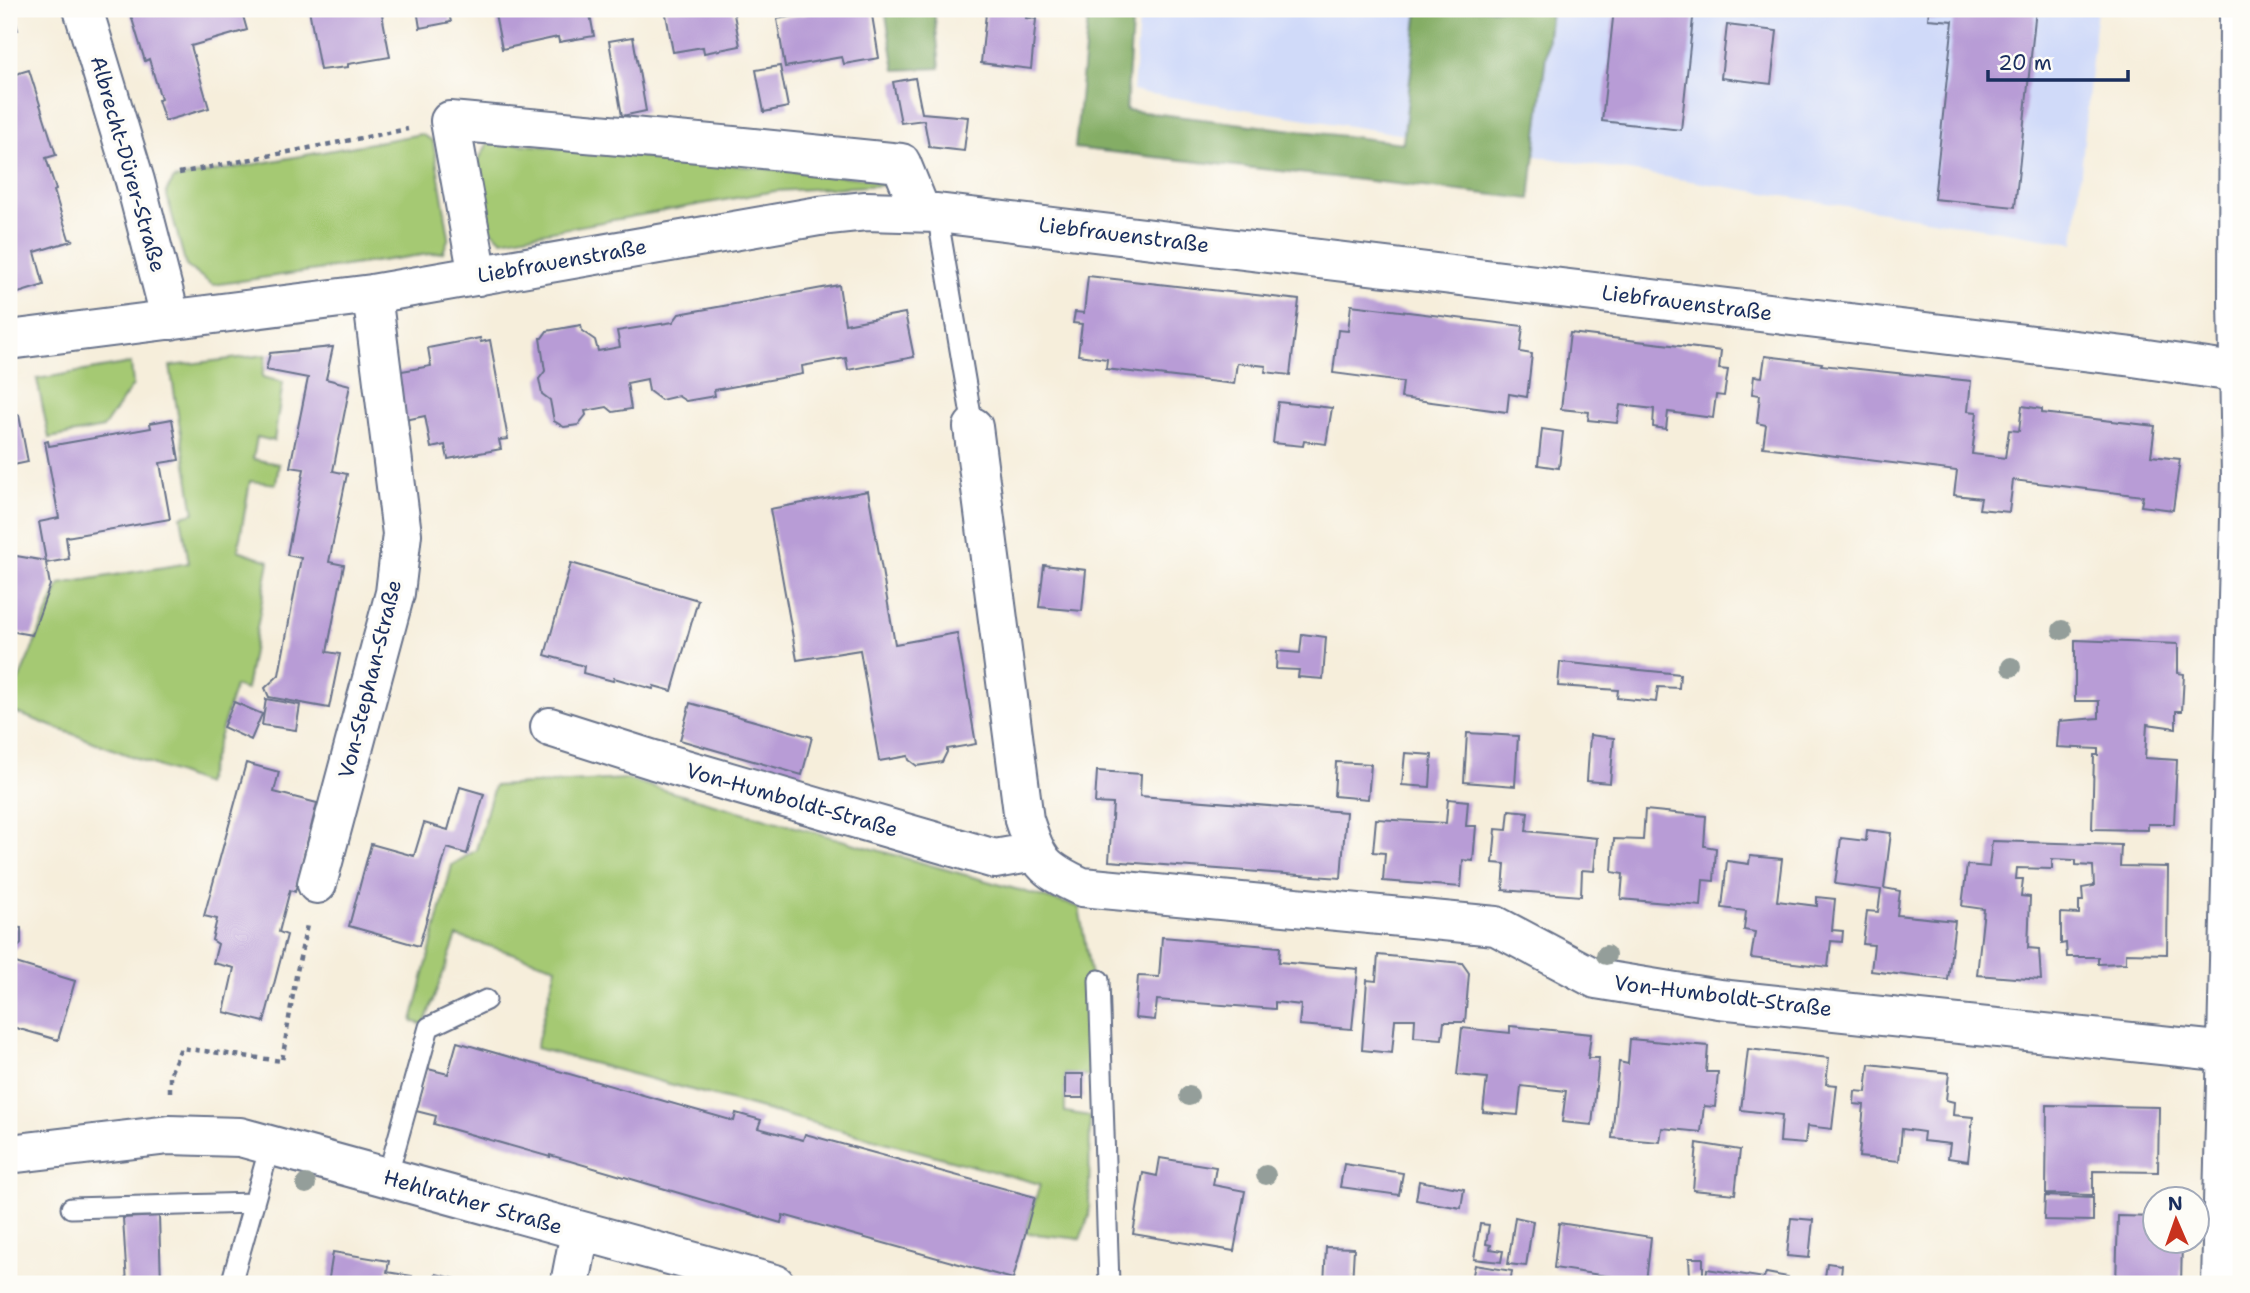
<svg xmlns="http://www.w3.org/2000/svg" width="2250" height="1293" viewBox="0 0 2250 1293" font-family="'Shantell Sans',sans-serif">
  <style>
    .built { fill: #d0daf9 }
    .green { fill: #a5c973; stroke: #607c68; stroke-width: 2 }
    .forest { fill: #84ad65; stroke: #506e62; stroke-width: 2 }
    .building { fill: #b89cd6 }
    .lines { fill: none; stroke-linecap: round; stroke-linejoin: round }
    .lane-casing { stroke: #68728a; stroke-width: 23 }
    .street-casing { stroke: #68728a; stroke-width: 42 }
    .path { stroke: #68728a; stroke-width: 4.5; stroke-dasharray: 5 5; stroke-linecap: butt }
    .lane { stroke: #fff; stroke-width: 19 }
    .street { stroke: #fff; stroke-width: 38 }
    .tree { fill: #949e9a }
    .labels { text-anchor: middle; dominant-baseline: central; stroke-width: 7; stroke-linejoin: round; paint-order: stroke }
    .street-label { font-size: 21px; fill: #1b2f5e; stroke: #fdfcf7 }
  </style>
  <rect width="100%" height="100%" fill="#fdfcf7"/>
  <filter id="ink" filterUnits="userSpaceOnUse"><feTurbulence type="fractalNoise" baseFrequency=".0143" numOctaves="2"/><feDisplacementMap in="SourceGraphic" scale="14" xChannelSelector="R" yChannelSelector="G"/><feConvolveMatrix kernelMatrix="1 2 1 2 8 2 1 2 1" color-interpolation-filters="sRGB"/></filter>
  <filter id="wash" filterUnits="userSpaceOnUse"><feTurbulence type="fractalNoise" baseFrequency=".00686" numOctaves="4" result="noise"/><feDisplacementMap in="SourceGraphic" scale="28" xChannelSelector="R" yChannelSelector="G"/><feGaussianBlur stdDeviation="1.57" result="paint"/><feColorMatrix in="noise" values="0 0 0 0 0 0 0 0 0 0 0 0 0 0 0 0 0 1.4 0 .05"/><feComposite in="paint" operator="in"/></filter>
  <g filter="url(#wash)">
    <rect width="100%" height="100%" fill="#f6eedb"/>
    <path class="built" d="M1140 9H2097L2074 243 1133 91Z"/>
    <path class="green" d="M421 134 433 141 449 237 443 252 213 285 186 266 166 192 174 179Z
      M489 141 892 181 886 185 775 191 502 240 488 227 478 161Z
      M266 355 262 377 283 382 274 441 257 437 253 459 279 464 276 484 250 481 238 550 269 561 246 690 235 686 205 784 9 710V703L60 584 189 563 181 516 194 513 170 366Z
      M131 363 133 385 103 428 49 438 37 379Z
      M625 779 1079 907 1092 983 1094 1076 1065 1074V1112L1090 1116 1089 1216 1080 1239 1025 1233 1040 1184 536 1048 556 967 457 936 424 1025 412 1021 452 865 476 850 494 786Z"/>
    <path class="forest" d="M885 9H934L940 68 895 70Z
      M1089 9H1133L1126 110 1403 143 1418 9H1551L1530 199 1075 148Z"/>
    <g id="blocks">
      <path class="building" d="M9 9H12L18 30 9 32Z
        M129 9H241L247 30 191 46 209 108 165 121 158 100 161 99 149 59 145 61Z
        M309 9H381L390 57 348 64V67L320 70Z
        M417 9H448L451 22 420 28Z
        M494 9H589L594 36 559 42 558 37 502 49Z
        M665 9H733L740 46 704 53 703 47 673 52Z
        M806 9H871L879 58 844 64 842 57 785 67 777 19 807 14Z
        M997 9H1027L1026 18 1036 19 1031 69 981 63 986 13 996 14Z
        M1614 9H1694L1681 130 1602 121Z
        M1929 9H2036L2015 207 1934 199 1953 21 1928 19Z
        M1727 25 1777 31 1771 84 1721 78Z
        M633 37 646 111 622 116 609 41Z
        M780 66 788 107 764 112 756 70Z
        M29 70 56 155 46 158 56 190 54 191 69 239 74 240 35 252 44 285 9 296V76Z
        M915 78 922 113 968 117 964 151 929 147 924 120 901 123 893 82Z
        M1088 276 1299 300 1290 375 1265 372 1266 366 1237 363 1234 384 1106 369 1107 359 1078 355 1082 324 1073 323 1075 312 1084 313Z
        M839 285 845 324 905 313 914 357 848 370 846 358 802 366 803 374 714 390 715 396 686 401 678 396 661 400 649 391 647 379 627 383 631 409 613 412 607 407 585 411 586 415 578 425 564 427 554 421 550 400 542 394 539 379 545 371 540 338H542L547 331 581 325 582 331 595 340 598 351 620 347 617 331 673 322 679 314Z
        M1351 305 1523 326 1520 352 1532 354 1527 397 1509 394 1507 412 1401 398 1403 382 1333 373 1338 330 1348 331Z
        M1570 333 1721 351 1719 369 1728 370 1724 396 1716 395 1713 418 1668 412 1666 429 1653 427 1654 409 1620 405 1617 423 1588 420 1589 412 1561 409Z
        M480 338 481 342 490 340 508 439 499 440 501 449 448 459 445 445 431 448 425 416 405 420 396 372 431 366 428 348Z
        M333 347 326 379 350 385 333 471 347 474 329 562 344 565 327 652 340 654 329 708 269 697 265 688 279 675 301 558 287 555 304 469 290 467 308 378 266 370 270 353Z
        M1765 356 1822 363 1821 365 1971 381 1968 411 1977 412 1972 454 2005 458 2009 430 2019 431 2022 406 2042 409V413L2155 426 2151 456 2180 459 2173 510 2141 506 2143 496 2013 480 2009 512 1979 509 1981 498 1954 495 1957 471 1763 447 1766 425 1757 423 1760 395 1752 394 1754 376 1762 377Z
        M1278 402 1332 408 1326 444 1304 441 1303 446 1273 443Z
        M19 415 28 462 9 466V417Z
        M172 419 179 460 160 463 170 519 66 537 69 559 46 563 50 585 32 635 9 631V583L11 584 16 556 46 561 39 522 59 518 45 442 48 441 49 446 151 428 150 423Z
        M1542 429 1563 432 1559 468 1538 465Z
        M868 491 895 644 957 633 976 744 947 749V752L942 762 917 766 909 760 908 756 879 761 860 650 797 660 770 509Z
        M571 563 698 600 672 691 654 686 653 689 614 678 613 681 583 673 584 666 545 655Z
        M1044 565 1086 570 1082 611 1039 607Z
        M1302 634 1326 637 1323 679 1298 677 1299 670 1276 669 1277 651 1300 653Z
        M2075 640 2178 644V673L2184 674 2182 711H2176V728L2147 724 2145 758 2177 760 2174 824H2148V830L2092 829 2094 755H2098V749L2057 747 2059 721 2099 718V701H2075Z
        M1560 662 1680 674 1679 688 1658 687 1656 702 1617 698 1618 690 1558 686Z
        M266 699 300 705 296 730 262 725Z
        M234 702 262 714 251 740 223 727Z
        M690 703 812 737 802 775 680 740Z
        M1467 733 1518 736 1515 786 1464 782Z
        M1590 735 1614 738 1610 783 1587 781Z
        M1405 753 1432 755 1430 787 1402 785Z
        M1336 762 1371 764 1368 799 1334 796Z
        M246 763 279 772 274 792 317 803 295 892 290 890 279 932 287 935 264 1022 224 1012 234 968 213 963 218 944 212 940 217 919 204 916Z
        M1097 771 1141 774 1140 796 1346 812 1341 878 1109 861 1113 804 1095 803Z
        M460 787 484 794 467 854 447 848 419 946 349 926 371 844 414 856 424 823 448 830Z
        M1448 799 1468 801 1466 826H1476L1473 861 1463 860 1461 887 1383 881 1385 853 1373 852 1376 819 1446 823Z
        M1509 810 1528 812 1526 831 1597 838 1594 871 1582 870 1581 896 1503 890 1505 864 1493 863 1496 829 1507 830Z
        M1645 810 1706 816 1704 846 1716 848 1714 881 1703 880 1701 906 1621 899 1623 874 1612 872 1614 839 1643 840Z
        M1867 830 1891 833 1884 888 1900 891 1897 915 1955 921 1948 980 1871 971 1874 945 1863 944 1867 911 1878 912 1881 890 1835 884 1841 838 1866 841Z
        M1992 841 2121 845 2120 866 2168 867 2167 954 2126 953V963L2098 964V957H2067L2066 943 2061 944V913L2079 914V901H2083L2082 888 2094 886 2093 866 2076 865V860L2052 859V869L2017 868 2016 879H2023L2021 896 2030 897 2028 948 2039 949 2041 980 1977 975 1984 909 1962 906 1967 865 1989 867Z
        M1750 856 1782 859 1777 901 1817 906V897L1835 899 1832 930 1843 931 1842 942 1831 941 1828 967 1751 958 1755 932 1744 930 1746 911 1722 908 1727 861 1749 864Z
        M9 927 21 928V944L12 953 9 951Z
        M1162 937 1280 947 1279 962 1358 969 1352 1029 1299 1025 1301 1005 1275 1002V1009L1157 1000 1155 1020 1135 1018 1138 976 1159 977Z
        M1378 955 1462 963 1469 973 1465 1022H1444L1442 1039 1414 1037 1415 1019H1395L1392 1053 1362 1050 1367 980 1376 981Z
        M9 961 75 981 58 1040 9 1026Z
        M1510 1026 1591 1034 1588 1058H1599L1592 1125 1562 1122 1566 1091 1521 1086 1518 1115 1483 1112 1487 1078 1457 1075 1462 1028 1510 1033Z
        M1630 1039 1708 1046 1706 1072H1718L1715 1107 1704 1106 1701 1132 1662 1128 1660 1142 1612 1138 1619 1062 1628 1064Z
        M457 1042 734 1121 736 1113 761 1120 758 1128 803 1140 805 1134 1035 1197 1013 1279 783 1215 781 1223 550 1155V1157L434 1124 436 1116 416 1111 428 1069 448 1074Z
        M1748 1049 1829 1058 1826 1084 1837 1085 1832 1129 1807 1126 1805 1144 1780 1142 1782 1115 1741 1110Z
        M1869 1064 1949 1073 1946 1100 1954 1102 1953 1115 1973 1117 1968 1161 1948 1158 1950 1144 1923 1141 1924 1132 1902 1129 1899 1161 1859 1157 1864 1105 1854 1104 1855 1091 1866 1092Z
        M1065 1074H1083V1098H1065Z
        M2047 1105 2159 1107 2158 1172 2093 1171V1195L2046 1194Z
        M1697 1143 1740 1150 1735 1194 1693 1190Z
        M1160 1158 1216 1167 1213 1185 1245 1191 1234 1251 1133 1234 1143 1173 1157 1176Z
        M1344 1164 1403 1173 1399 1195 1340 1187Z
        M1419 1181 1464 1189 1461 1208 1416 1200Z
        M2045 1196 2093 1198V1221L2044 1220Z
        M159 1216 161 1284H127L123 1218Z
        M2118 1216 2155 1217V1241H2182L2181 1284H2116Z
        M1515 1217 1533 1221 1526 1266 1508 1264Z
        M1791 1218 1813 1220 1809 1258 1787 1256Z
        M1559 1223 1651 1237 1646 1282 1554 1268Z
        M1480 1224 1489 1225 1486 1244 1491 1245 1490 1249 1503 1251 1501 1262 1474 1259Z
        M1326 1247 1354 1248 1352 1284H1324Z
        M333 1252 389 1261 387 1272 412 1276 410 1284H328Z
        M1689 1258H1703V1276H1690Z
        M1827 1263 1842 1265 1840 1284H1824Z
        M1475 1265 1512 1271 1510 1284H1471Z
        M1707 1269 1764 1278 1766 1273 1788 1277 1787 1284H1705Z
        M436 1274 473 1283V1284H433Z
        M1850 1278 1886 1283V1284H1849Z"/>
    </g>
  </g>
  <g filter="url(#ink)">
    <use href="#blocks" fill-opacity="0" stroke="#68728a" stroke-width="2"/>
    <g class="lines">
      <g class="lane-casing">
        <path id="lane" d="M937 213 973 427
          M1099 980 1109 1284
          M387 1178 429 1027 486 1000
          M71 1208 253 1203
          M231 1284 270 1146"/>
      </g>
      <g class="street-casing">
        <path id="street" d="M83 9 135 181 171 320
          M478 276 450 121 733 146 901 163 921 212
          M9 340 372 294 819 216 866 211 937 213 2133 357 2241 373
          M973 427 1024 820C1038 862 1041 868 1082 887L1496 926 1596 979 1719 999 2228 1052
          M550 727 654 760 995 859 1035 852
          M317 884 395 593 402 534 372 294
          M9 1154 169 1135 240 1137 775 1284
          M570 1284 580 1232
          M2221 1284 2241 477 2238 298 2239 9"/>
      </g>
      <path class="path" d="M179 173 408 129
        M170 1092V1074L181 1048 282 1061 296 976 307 925"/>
      <use href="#lane" class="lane"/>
      <use href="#street" class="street"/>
    </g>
    <g class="tree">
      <circle cx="2062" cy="630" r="10"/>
      <circle cx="2011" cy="667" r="10"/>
      <circle cx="1606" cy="955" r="10"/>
      <circle cx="1189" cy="1096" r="10"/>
      <circle cx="1266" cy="1175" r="10"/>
      <circle cx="306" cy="1184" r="10"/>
    </g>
  </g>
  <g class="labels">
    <g class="street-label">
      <text transform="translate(128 164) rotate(74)">Albrecht-Dürer-Straße</text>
      <text transform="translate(1124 235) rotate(7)">Liebfrauenstraße</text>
      <text transform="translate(562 261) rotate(-10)">Liebfrauenstraße</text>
      <text transform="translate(1687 303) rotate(7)">Liebfrauenstraße</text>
      <text transform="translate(370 679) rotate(-76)">Von-Stephan-Straße</text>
      <text transform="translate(792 800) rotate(16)">Von-Humboldt-Straße</text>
      <text transform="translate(1723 996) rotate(7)">Von-Humboldt-Straße</text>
      <text transform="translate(473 1202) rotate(16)">Hehlrather Straße</text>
    </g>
  </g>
  <rect width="2250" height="1293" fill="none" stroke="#fdfcf7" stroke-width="35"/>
  <g transform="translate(2176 1220) rotate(358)"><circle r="33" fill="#fdfcf7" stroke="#a3aaba" stroke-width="2"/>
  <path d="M0-5L12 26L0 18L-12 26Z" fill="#c8321e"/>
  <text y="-10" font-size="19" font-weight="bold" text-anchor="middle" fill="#1b2f5e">N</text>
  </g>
  <path d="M1988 70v10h140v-10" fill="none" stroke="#1b2f5e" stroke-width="3.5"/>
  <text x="1998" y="70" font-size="21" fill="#1b2f5e" stroke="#fdfcf7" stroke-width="5" paint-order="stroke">20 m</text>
</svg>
